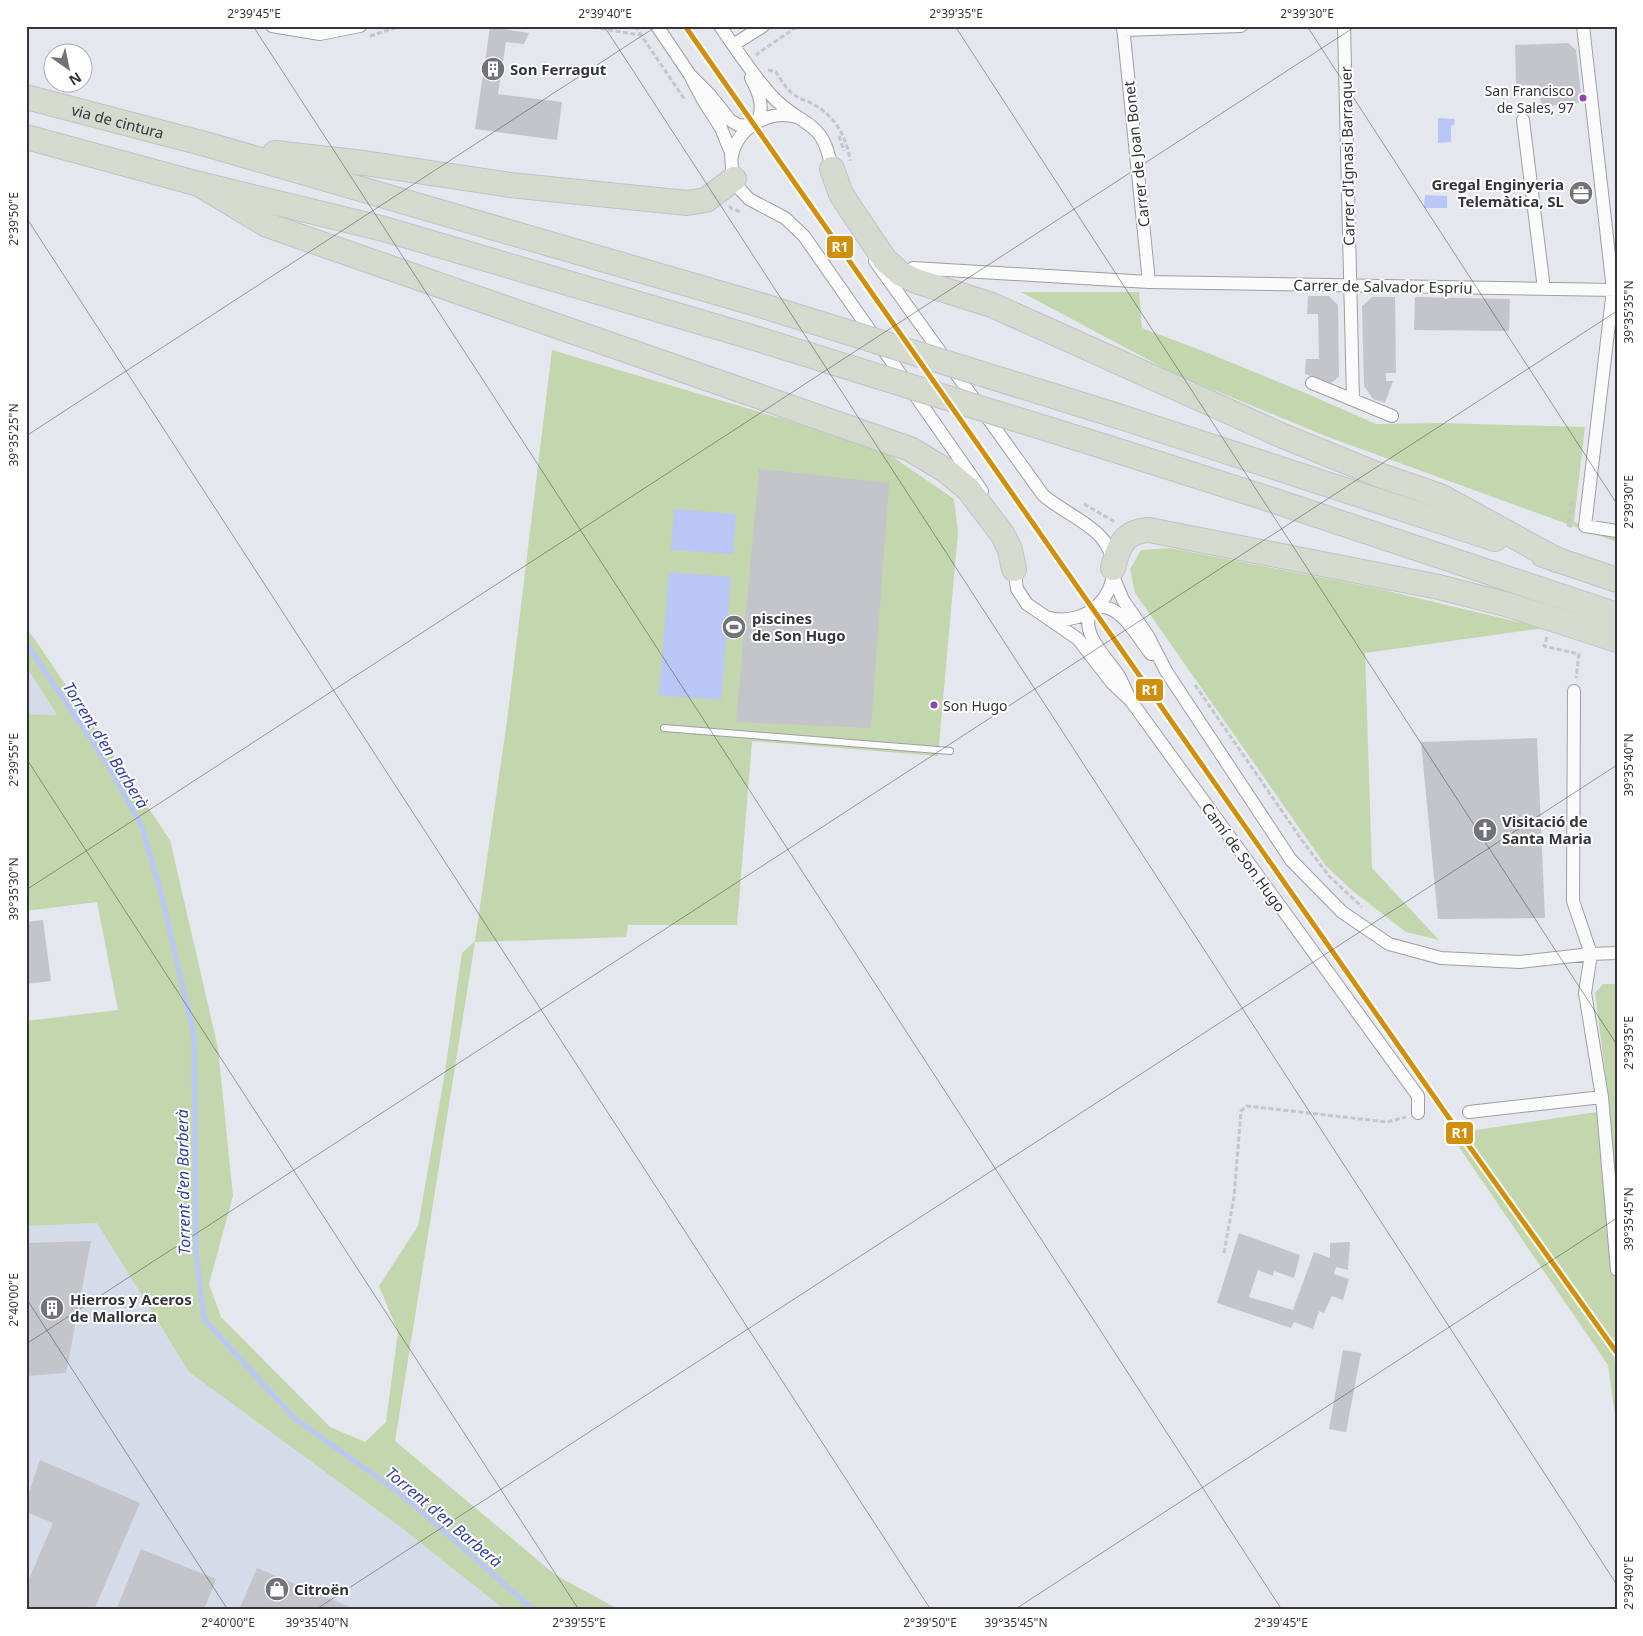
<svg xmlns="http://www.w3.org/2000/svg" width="1643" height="1636" viewBox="0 0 1643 1636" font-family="'Noto Sans',sans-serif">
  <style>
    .built { fill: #d6dbe9 }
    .green { fill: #c3d6ae }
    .water { fill: #bac7f6 }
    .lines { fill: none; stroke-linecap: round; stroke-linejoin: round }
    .stream { stroke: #bac7f6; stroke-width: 5 }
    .building { fill: #c3c5ca }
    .lane-casing { stroke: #9e9fa4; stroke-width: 8 }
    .street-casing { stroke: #9e9fa4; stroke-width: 14 }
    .highway-casing { stroke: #c1c2c6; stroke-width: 26 }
    .path { stroke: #c6c6ca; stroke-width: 3; stroke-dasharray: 5 2.5; stroke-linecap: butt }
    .lane { stroke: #fbfbfc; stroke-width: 6 }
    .street { stroke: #fbfbfc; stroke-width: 12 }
    .highway { stroke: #d5dacf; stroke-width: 24 }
    .highway-bridge-casing { stroke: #c1c2c6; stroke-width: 26; stroke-linecap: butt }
    .highway-bridge { stroke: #d5dacf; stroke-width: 24 }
    .rail-1-casing { stroke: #fff; stroke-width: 9 }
    .rail-1 { stroke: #d08f0c; stroke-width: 5 }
    .ticks { fill: none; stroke: #34353a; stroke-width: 1; stroke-opacity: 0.45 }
    .bus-dot { fill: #8e44ad; stroke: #fff; stroke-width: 2 }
    .labels { text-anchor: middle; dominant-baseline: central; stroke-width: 4; stroke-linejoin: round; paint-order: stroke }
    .bus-label { font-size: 14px; fill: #34353a; stroke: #fff; text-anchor: end }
    .poi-label { font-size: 15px; font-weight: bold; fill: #34353a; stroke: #fff; text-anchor: start }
    .street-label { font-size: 15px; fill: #34353a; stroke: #fff }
    .water-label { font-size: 16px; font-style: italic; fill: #34419d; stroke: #fff }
    .line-badge { stroke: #fff; stroke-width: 2 }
    .badge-label { font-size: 14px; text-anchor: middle; font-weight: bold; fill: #fff }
    .neatline { fill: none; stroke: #34353a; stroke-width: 2 }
    .ticks-label { font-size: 12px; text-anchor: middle; fill: #34353a }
  </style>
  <rect width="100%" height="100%" fill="#e5e7ee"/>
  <path class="built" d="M26 666 57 715 26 714Z
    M97 1223 189 1372 399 1526 505 1610H26V1226Z"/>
  <path class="green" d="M1021 292H1139L1142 328 1208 353 1310 395 1376 424 1438 423 1585 427 1574 522 1617 537V542L1328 437 1175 374Z
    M552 350 880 448 954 499 958 532 938 756 752 741 737 925H628L626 937 475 942 395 1441 557 1576 620 1610H505L399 1526 189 1372 97 1223 26 1226V1021L118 1010 97 902 26 911V714L57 715 26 666V628L36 641 170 840 218 1048 233 1196 209 1284 221 1317 330 1427 365 1442 386 1422 398 1332 379 1286 418 1226 445 1072 462 953 475 941 507 721Z
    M1170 548 1380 589 1543 628 1365 653 1372 868 1439 940 1406 932 1354 892 1326 866 1135 593 1130 569 1141 550Z
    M1603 984H1617V1430L1608 1365 1450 1134 1610 1110 1595 993Z"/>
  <path class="water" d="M1438 118 1455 119 1454 125 1451 126V142L1438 143Z
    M1425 195 1447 196V208H1424Z
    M674 509 736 514 733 554 671 550Z
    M669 572 731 577 721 700 659 695Z"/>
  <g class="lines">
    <path class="stream" d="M26 643 108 765 142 827 161 893 194 1036 196 1251 204 1319 294 1418 405 1497 534 1610"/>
  </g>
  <path class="building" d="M490 27 529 33 524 44 506 42 498 94 562 102 557 140 475 129Z
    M1568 43 1576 50 1582 102 1541 107 1539 85H1516L1515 45Z
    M1308 296H1329L1338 305 1339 377 1331 383 1305 374 1306 359H1319L1318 314H1307Z
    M1372 297H1395L1396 373H1386V381H1393L1385 403 1373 399 1364 386 1362 306Z
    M1415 297 1510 299 1509 331 1414 330Z
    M759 469 889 483 871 728 736 722Z
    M1537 738 1545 918 1438 919 1421 742Z
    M43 920 51 981 26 984V922Z
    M1239 1233 1300 1255 1294 1278 1274 1271 1273 1276 1258 1270 1249 1297 1293 1310 1314 1252 1330 1258V1243L1350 1242 1348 1270 1336 1267 1334 1274 1349 1279 1343 1300 1332 1296 1324 1313 1319 1311 1313 1329 1294 1322 1291 1328 1217 1303Z
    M91 1241 66 1373 26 1376V1243Z
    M1343 1350 1361 1353 1346 1432 1329 1429Z
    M40 1460 140 1503 94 1610H26V1586L53 1523 26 1512V1501Z
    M141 1549 216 1579 204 1610H116Z
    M257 1568 357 1610H239Z"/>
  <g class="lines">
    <g class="lane-casing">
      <path id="lane" d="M664 728 950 751"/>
    </g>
    <g class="street-casing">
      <path id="street" d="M272 26 320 34 360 26
        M657 26 690 75 710 95 730 120 738 125 751 126
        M720 26C736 49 752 74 771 95 801 129 825 116 832 173
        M1123 26 1149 282
        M1344 26 1353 399
        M1583 26 1613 290 1585 526 1617 531
        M1123 30 1241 26
        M733 45 763 26
        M690 75 703 100 721 128 727 143 731 152 732 170 737 186 749 199 785 218 804 236 982 491
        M751 78C758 91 766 109 756 123
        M1523 120 1544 289
        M732 156C737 128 769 109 797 117
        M875 261 1043 495C1070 519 1116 529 1113 573 1112 585 1108 595 1099 604 1087 617 1067 622 1050 618
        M913 268 1149 282 1617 290
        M1312 383 1392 416
        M1014 565 1017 589 1027 604 1078 639 1112 683 1131 701
        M1113 576 1123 600 1148 636 1166 671 1291 860 1342 912 1389 944 1441 958 1520 962 1591 954 1573 901 1574 691
        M1097 607C1122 604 1137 637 1151 654
        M1091 611C1079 633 1108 659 1119 676 1123 684 1127 693 1131 701L1418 1096V1113
        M1617 953 1591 954 1585 993 1602 1097 1617 1270
        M1469 1112 1602 1097"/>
    </g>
    <g class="highway-casing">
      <g id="highway">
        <path id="s1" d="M26 97 209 145 760 305"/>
        <path d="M26 137 199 184 384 229 748 336"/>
        <path d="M275 153 364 163 510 185 687 203 706 200 734 179"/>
        <path d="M832 169 841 194 850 208 885 260 901 274 916 281 992 305 1283 436 1379 475 1440 496 1557 560"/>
        <path d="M199 184 267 225 910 449 945 470 968 489 1003 535 1010 550 1014 569"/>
        <path d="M1121 417 1495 539"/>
        <path d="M1109 448 1269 499 1617 615"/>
        <path d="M1543 555 1617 580"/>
        <path d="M1113 568C1118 547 1124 531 1149 530L1439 587 1509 605 1617 640"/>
      </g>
    </g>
    <path class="path" d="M586 26 640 35
      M635 26 685 100
      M370 36 401 26
      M758 56 757 54 798 26
      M768 70 776 72C781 80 787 91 796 96 801 100 808 101 813 104 835 116 847 137 850 161
      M839 136 844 151
      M729 206 732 209 741 212
      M1572 502 1568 525 1573 527
      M1084 504 1115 522
      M1547 637 1544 646 1579 654 1576 678
      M1195 685 1306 846 1330 877 1362 907
      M1224 1253 1234 1197 1241 1111 1247 1106 1387 1122 1406 1117"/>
    <use href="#lane" class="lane"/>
    <use href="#street" class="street"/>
    <use href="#highway" class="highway"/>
    <g class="highway-bridge-casing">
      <path id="highway-bridge" d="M760 305 1121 417
        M748 336 1109 448"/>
    </g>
    <use href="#highway-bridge" class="highway-bridge"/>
    <g class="rail-1-casing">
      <path id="rail-1" d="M685 26 1449 1118 1617 1353"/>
    </g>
    <use href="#rail-1" class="rail-1"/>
  </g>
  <path class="ticks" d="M253 26 1282 1610M604 26 1617 1585M955 26 1617 1045M1307 26 1617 504M26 217 931 1610M26 436 657 26M26 758 579 1610M26 890 1356 26M26 1298 228 1610M26 1344 1617 311M315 1610 1617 765M1014 1610 1617 1218"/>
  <defs>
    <g id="building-disc" transform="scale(1.25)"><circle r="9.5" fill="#727379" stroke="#fff"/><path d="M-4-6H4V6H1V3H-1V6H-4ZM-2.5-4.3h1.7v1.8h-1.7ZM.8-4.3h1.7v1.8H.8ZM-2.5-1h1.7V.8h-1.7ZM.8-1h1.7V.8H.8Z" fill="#fff"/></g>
    <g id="office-disc" transform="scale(1.25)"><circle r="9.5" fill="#727379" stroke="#fff"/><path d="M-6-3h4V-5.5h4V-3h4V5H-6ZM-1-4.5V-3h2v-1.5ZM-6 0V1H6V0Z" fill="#fff"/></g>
    <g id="stadium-disc" transform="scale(1.25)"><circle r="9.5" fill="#727379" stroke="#fff"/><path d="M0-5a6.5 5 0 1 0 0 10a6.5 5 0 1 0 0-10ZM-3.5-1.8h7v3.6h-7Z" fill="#fff"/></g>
    <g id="church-disc" transform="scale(1.25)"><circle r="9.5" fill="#727379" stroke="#fff"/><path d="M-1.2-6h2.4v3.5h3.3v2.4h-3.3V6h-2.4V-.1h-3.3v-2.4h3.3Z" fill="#fff"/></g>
    <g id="shop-disc" transform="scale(1.25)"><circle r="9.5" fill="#727379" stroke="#fff"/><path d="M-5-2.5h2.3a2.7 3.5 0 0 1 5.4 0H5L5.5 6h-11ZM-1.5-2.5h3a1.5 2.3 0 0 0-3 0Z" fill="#fff"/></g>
  </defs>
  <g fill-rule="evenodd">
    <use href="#building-disc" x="493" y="69"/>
    <use href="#office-disc" x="1581" y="193"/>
    <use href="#stadium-disc" x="734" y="627"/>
    <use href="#church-disc" x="1485" y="830"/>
    <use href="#building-disc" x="52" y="1308"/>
    <use href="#shop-disc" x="277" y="1589"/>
  </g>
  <g class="bus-dot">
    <circle cx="1583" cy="98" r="4.5"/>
    <circle cx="934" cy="705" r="4.5"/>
  </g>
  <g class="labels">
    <g class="bus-label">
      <text x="1574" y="90">San Francisco<tspan x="1574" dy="17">de Sales, 97</tspan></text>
      <text x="943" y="705" text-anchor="start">Son Hugo</text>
    </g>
    <g class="poi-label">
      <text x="510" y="69">Son Ferragut</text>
      <text x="1564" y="184" text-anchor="end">Gregal Enginyeria<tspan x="1564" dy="17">Telemàtica, SL</tspan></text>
      <text x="752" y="618">piscines<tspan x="752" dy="17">de Son Hugo</tspan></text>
      <text x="1502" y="821">Visitació de<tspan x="1502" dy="17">Santa Maria</tspan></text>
      <text x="70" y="1299">Hierros y Aceros<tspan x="70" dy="17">de Mallorca</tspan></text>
      <text x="294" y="1589">Citroën</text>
    </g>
    <g class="street-label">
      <text stroke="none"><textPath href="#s1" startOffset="95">via de cintura</textPath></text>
      <text transform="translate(1136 154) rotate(-96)">Carrer de Joan Bonet</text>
      <text transform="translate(1347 156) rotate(-91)">Carrer d'Ignasi Barraquer</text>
      <text transform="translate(1383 286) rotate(1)">Carrer de Salvador Espriu</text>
      <text transform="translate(1244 857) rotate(54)">Camí de Son Hugo</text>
    </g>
    <g class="water-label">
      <text transform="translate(106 745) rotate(58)">Torrent d'en Barberà</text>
      <text transform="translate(183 1182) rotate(-91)">Torrent d'en Barberà</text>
      <text transform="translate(444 1517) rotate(40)">Torrent d'en Barberà</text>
    </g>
  </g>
  <g class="line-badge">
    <rect x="826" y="235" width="28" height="24" rx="5" fill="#d08f0c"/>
    <rect x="1135" y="678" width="29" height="24" rx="5" fill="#d08f0c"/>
    <rect x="1445" y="1121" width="29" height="24" rx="5" fill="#d08f0c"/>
  </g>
  <g class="badge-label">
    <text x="840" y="252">R1</text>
    <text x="1150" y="695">R1</text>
    <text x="1460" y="1138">R1</text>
  </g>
  <rect width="1643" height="1636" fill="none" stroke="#ffffff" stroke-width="55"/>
  <g transform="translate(68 68) rotate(147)"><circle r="24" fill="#ffffff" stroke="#aeaeb0"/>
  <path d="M0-4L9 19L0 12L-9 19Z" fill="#727379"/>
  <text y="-8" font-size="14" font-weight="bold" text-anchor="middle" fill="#34353a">N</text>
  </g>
  <rect x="28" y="28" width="1588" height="1580" class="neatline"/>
  <g class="ticks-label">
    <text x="254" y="18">2°39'45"E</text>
    <text x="605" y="18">2°39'40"E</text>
    <text x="956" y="18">2°39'35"E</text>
    <text x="1307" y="18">2°39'30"E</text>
    <text transform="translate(14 219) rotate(-90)" y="4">2°39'50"E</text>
    <text transform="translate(1629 312) rotate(-90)" y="4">39°35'35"N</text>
    <text transform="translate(14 435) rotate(-90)" y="4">39°35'25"N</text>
    <text transform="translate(1629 502) rotate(-90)" y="4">2°39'30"E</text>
    <text transform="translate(14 760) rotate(-90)" y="4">2°39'55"E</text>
    <text transform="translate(1629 765) rotate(-90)" y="4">39°35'40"N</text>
    <text transform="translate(14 889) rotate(-90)" y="4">39°35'30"N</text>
    <text transform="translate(1629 1043) rotate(-90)" y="4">2°39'35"E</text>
    <text transform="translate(1629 1219) rotate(-90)" y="4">39°35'45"N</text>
    <text transform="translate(14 1300) rotate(-90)" y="4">2°40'00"E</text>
    <text transform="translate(1629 1583) rotate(-90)" y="4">2°39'40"E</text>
    <text x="228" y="1627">2°40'00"E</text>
    <text x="317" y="1627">39°35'40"N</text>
    <text x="579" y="1627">2°39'55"E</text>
    <text x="930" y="1627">2°39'50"E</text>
    <text x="1016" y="1627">39°35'45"N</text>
    <text x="1281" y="1627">2°39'45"E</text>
  </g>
</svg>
